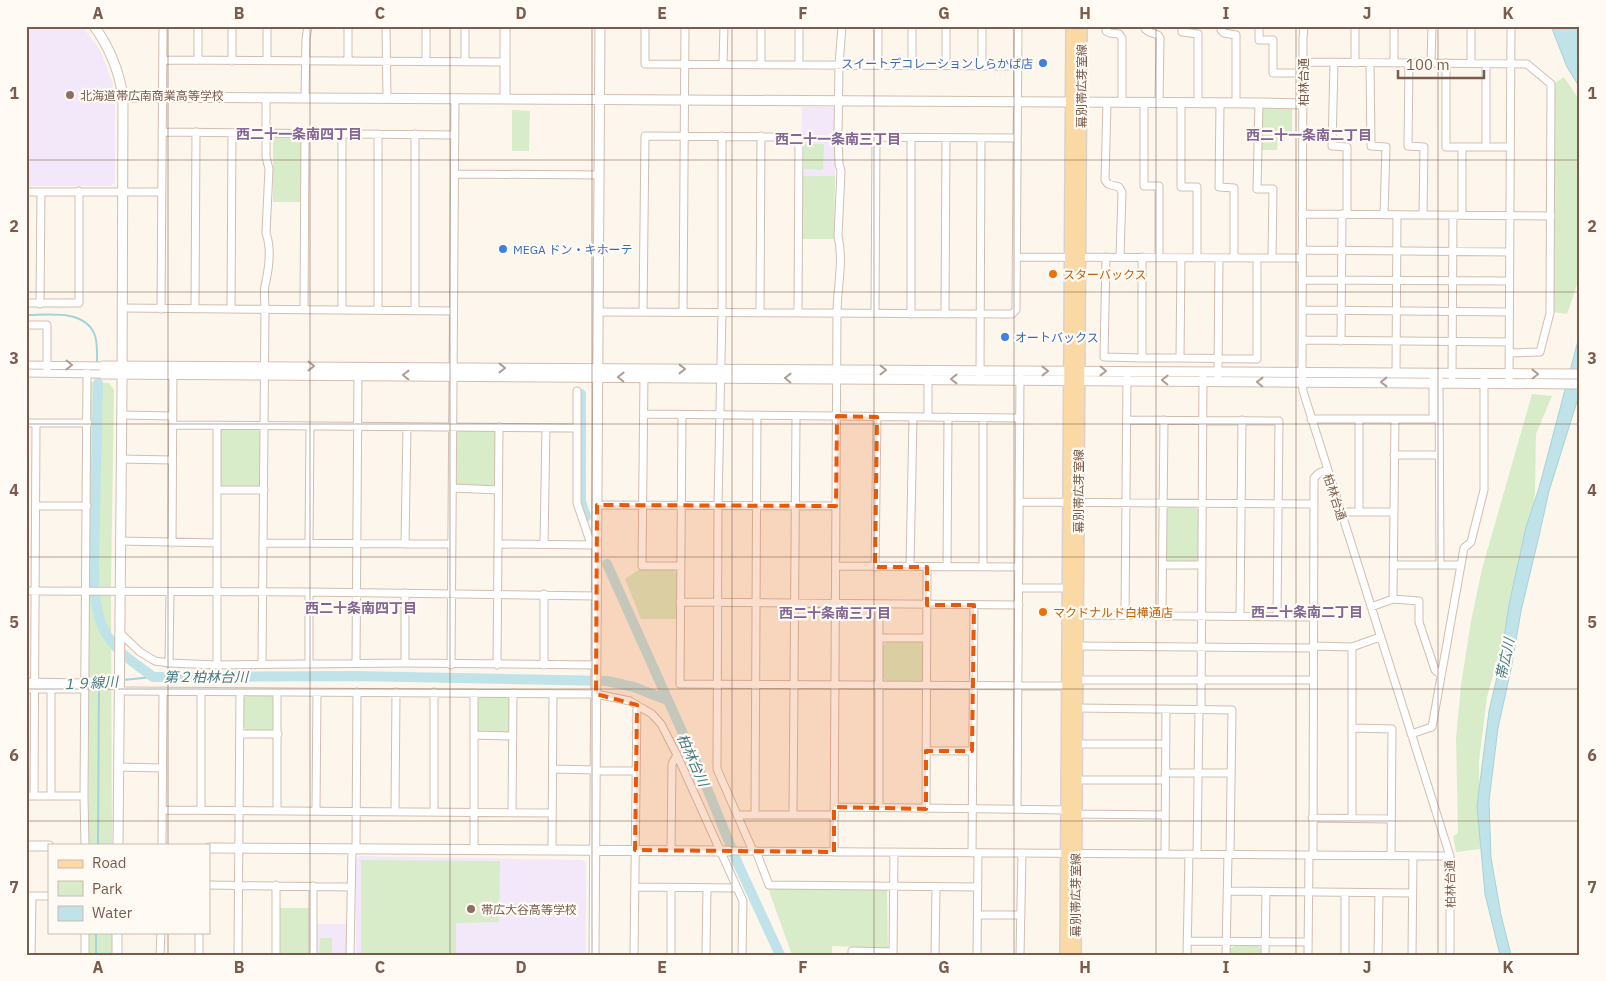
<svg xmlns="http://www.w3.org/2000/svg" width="1606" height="981" viewBox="0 0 1606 981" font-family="'IBM Plex Sans','Noto Sans JP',sans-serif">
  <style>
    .education { fill: #f3e8fa }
    .green { fill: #d8ecc9 }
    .water { fill: #bfe3e8; stroke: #a5d3da }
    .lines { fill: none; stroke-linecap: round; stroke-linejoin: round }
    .stream { stroke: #a5d3da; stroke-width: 2 }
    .river { stroke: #bfe3e8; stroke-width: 10 }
    .minor-casing { stroke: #d1beb0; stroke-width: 9 }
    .tertiary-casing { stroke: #d1beb0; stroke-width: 11 }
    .primary-casing { stroke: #dad1cd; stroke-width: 14 }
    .minor { stroke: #fff; stroke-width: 7 }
    .tertiary { stroke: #fff; stroke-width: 9 }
    .primary { stroke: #fbd9a5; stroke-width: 11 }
    .oneway { stroke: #af9d94 }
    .marked { fill: #e8590c; fill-opacity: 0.2; stroke: #e8590c; stroke-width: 4; stroke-dasharray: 10 6; stroke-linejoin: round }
    .grid { fill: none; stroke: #7a5c4d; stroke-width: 1; stroke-opacity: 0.55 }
    .shop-dot { fill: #3f7fe0; stroke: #fffaf3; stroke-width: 2 }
    .education-dot { fill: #8d6e63; stroke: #fffaf3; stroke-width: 2 }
    .food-dot { fill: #e8710a; stroke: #fffaf3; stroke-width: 2 }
    .labels { text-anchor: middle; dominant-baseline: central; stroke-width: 4.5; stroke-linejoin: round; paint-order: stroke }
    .shop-label { font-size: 12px; fill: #366cbe; stroke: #fffaf3; text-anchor: start }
    .street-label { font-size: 12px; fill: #7a5c4d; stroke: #fffaf3 }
    .education-label { font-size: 12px; fill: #785e54; stroke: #fffaf3; text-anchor: start }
    .food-label { font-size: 12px; fill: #c56008; stroke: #fffaf3; text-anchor: start }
    .neighbourhood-label { font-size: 14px; font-weight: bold; fill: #846695; stroke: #fffaf3 }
    .water-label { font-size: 14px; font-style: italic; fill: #437c86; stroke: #fffaf3 }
    .neatline { fill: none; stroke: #7a5c4d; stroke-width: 2 }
    .grid-label { font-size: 16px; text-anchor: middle; font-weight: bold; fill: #7a5c4d }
  </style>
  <rect width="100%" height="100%" fill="#fdf6ec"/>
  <path class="education" d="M26 26H82L100 50 113 84 115 106V182L111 186H26Z
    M802 107H835V176H801Z
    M359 856 582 860 586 863V955H356V860Z
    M316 924H346V955H316Z"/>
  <path class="green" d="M26 26H29L28 137H26Z
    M1564 77 1580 101V276L1567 314 1553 312 1555 83Z
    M1264 107H1292V136H1278L1277 150H1261V112Z
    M512 110 530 111 529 151H512Z
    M273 137H303L302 202H273Z
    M804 144H824L823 170 804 169Z
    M801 176H835L834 239H801Z
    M91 382 109 383 114 390 111 586 112 845H89L87 583Z
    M1532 394 1552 396 1536 434 1535 493 1530 530 1516 593 1487 697 1479 761 1480 849 1456 852 1453 836 1458 833 1456 738 1461 685 1471 621 1482 569Z
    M222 428 261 429 262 485 259 487 222 489 220 485 219 432Z
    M457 429 497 430 495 488 454 485 455 431Z
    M1169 507 1196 508 1199 511 1198 558 1196 561H1168L1166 557 1165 512Z
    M638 570H674L677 574V619H641L625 579Z
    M919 641 924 644 923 680 920 683 887 681 882 678 883 646 887 642Z
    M479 695H503L510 700V733L479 732 476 730V698Z
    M246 696H272L275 698V728L272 731 246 730 244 727V698Z
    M361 860 500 861 499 922 456 923V955H361Z
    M768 888 887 890 888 948 832 946V955H792Z
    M280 908H311L310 955H279Z
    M88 932H112V955H88Z
    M320 938H332V955H319Z
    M1234 946H1258L1261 949V955H1230V949Z"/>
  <path class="water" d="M1551 26H1580V88L1567 67Z
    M1580 333V392L1549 491 1539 536 1521 611 1511 669 1498 728 1489 801 1491 858 1501 915 1511 955H1500L1485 894 1477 806 1489 711 1500 664 1509 605 1526 527 1539 488Z"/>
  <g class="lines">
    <path class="stream" d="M26 315C47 315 83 309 94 333 98 341 97 354 97 363
      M98 376V383
      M123 680 153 677
      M86 685H99L116 680
      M98 845 99 685
      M96 955V932"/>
    <path class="river" d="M98 383C97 428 96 472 95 517 95 549 89 601 104 630 116 653 134 662 153 677L354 676 607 681 634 687 667 700
      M581 394V501L586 517
      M607 564 702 776 738 864 780 955"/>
    <g class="minor-casing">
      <path id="minor" d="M386 26 387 98
        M645 26V64L1018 66
        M1106 26V31L1110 33 1119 34 1122 38V102
        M1145 26V29L1149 32 1158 35 1160 38 1159 102
        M1182 26V32L1198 34V103
        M1221 26V30L1224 33 1236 35V103
        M1259 26V40H1273V73H1303
        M1304 26 1303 38 1302 373 1303 391 1450 856V955
        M1394 26V63
        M163 60 505 62
        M198 60V26
        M232 61V26
        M267 61V26
        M348 61V26
        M426 62V26
        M465 62V26
        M1303 62 1527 64 1551 84 1550 313 1540 352 1509 353
        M1334 63 1332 146 1347 147V214
        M1355 63V26
        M1370 63 1371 146 1386 147 1384 214
        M1409 63 1408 146 1424 147 1423 215
        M1431 63 1432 26
        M1446 63V147H1510
        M1471 63V26
        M723 64 724 26
        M761 64V26
        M799 65V26
        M878 65V26
        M912 65V26
        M946 65V26
        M982 65V26
        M305 97 306 39 308 26
        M1107 102 1105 180 1108 184 1119 187 1122 192 1120 257
        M1144 102V186H1159V257
        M1181 103V187H1197V258
        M1220 103 1219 187 1234 188V258
        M1259 103 1257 189H1273L1272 258
        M162 132 454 135
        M342 134V310
        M722 136V312L718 505 717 769 753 851
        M838 137 1017 138
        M1462 147V215
        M1486 147V64
        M455 174 599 175
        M26 192H162
        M1302 214 1551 216
        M1302 250 1509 252
        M1016 257 1302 258
        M1106 257 1104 357 1142 358
        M1142 257V358H1180
        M1181 258 1180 358 1257 359V258
        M1302 280 1509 281
        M26 303H79V191
        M40 304 41 192
        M122 308 453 311
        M161 309 163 26
        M195 309 196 132
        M231 309 232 133
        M304 310 305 133
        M378 310V134
        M415 310V134
        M1302 310 1509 312
        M598 312 1012 314 1016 310 1018 26
        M643 312 645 136 799 137 798 313
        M683 312 685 26
        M760 313 761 136
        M875 313 876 137
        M911 314V138
        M945 314 946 138
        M26 325H47V369
        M1302 340 1509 342
        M1341 341 1342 214
        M26 365 103 366
        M26 373 103 374
        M1396 373 1397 215
        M644 375 642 566H680
        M980 375 981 138
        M1218 375 1219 258
        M1452 377 1453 215
        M1439 380 1440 565
        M1509 383 1511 26
        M577 391V503L591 544
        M644 414 1020 418
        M122 415 173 416
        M682 415 680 684 1071 686
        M928 417V375
        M983 418V567
        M1311 419H1433V374
        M1127 420 1279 421 1277 616
        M26 423H88
        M173 425 576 428
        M1394 455H1439
        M121 459 172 460
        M453 488 498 490
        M218 490H264
        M1020 502 1314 504
        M597 505 836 506
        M36 506H87
        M1359 511V419
        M1340 512H1394
        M120 541 217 543
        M172 543 173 370
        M263 543 452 544
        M309 543 310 426
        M405 544 407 427
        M498 544 594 545
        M544 544 546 428
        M1163 565H1202
        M1393 565H1461
        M836 566 1019 567
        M875 567 877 417
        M910 567 913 417
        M947 567 948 417
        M1019 588H1071
        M26 591 309 592 596 596
        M1393 599 1419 601V622L1435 670 1441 675
        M680 602 1019 605
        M1371 607 1393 599 1395 419
        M1074 615 1313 617
        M1125 615 1127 378
        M1162 615 1164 420
        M1240 616 1242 420
        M120 633 140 652 155 661 169 663 217 665 405 663 596 665
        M879 638H927
        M1078 646 1313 648
        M1313 646 1352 647
        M169 663 170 592
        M356 663 358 371
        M405 663V593
        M262 664 265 309C265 300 263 290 266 281 269 267 271 247 266 233L269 169 266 157V97
        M309 664V592
        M217 665V426
        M451 665 455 99
        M497 665 499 427
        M544 665V594
        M1077 680H1313
        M26 682 85 683
        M26 689H85
        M120 691 596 694 630 701 652 714 661 724 677 755 743 901 742 955
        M277 692V810
        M1077 708 1232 710 1230 854
        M1201 709 1203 377
        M1352 728 1392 729 1391 856
        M240 734H278
        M1411 734 1432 727 1464 548 1471 542 1484 490V374
        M474 735 513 736
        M1076 744H1166
        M926 751H972
        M118 767 162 768
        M553 769 595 770
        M595 771H636
        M1165 773H1231
        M1073 780H1165
        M26 796H84
        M34 796 36 423
        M51 796V689
        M834 807 1067 810 1076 814 1165 815
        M879 808V605
        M926 809 927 567
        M1017 809 1020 377
        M162 810 552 813
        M201 810V692
        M316 810 317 692
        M395 811 396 692
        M434 811V692
        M512 812 513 693
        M755 814 757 415
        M738 815H834
        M793 815 796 417
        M1312 818 1391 819
        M1352 818V647L1380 637
        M85 845 84 796 87 373
        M162 845 163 691
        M356 849 357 692
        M474 849V693
        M552 850 553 694
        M671 850 672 764 677 755
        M728 851 1450 856
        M756 851 769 885 978 887
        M834 852 837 313C837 288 844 261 838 236L841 171 839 164 838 137 839 65 842 26
        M972 853 974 605
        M1165 854 1166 709
        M1197 854 1199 709
        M1313 855 1314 478 1319 473 1327 470
        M209 885 351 887
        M276 885V955
        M635 887 737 888
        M1227 891 1412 893
        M26 896H49
        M978 915H1021
        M1188 941 1308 942
        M31 955 32 896
        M85 955V932
        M160 955 161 932
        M199 955V932
        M238 955 240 692
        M313 955V886
        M350 955 352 849
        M634 955 637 705
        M671 955V888
        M706 955 707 888
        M852 955V951L893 952
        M893 955 894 852
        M935 955 936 887
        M977 955 978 853
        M1020 955 1022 853
        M1187 955 1189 854
        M1226 955 1228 854
        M1265 955 1266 892
        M1308 955 1309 855
        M1345 955V893
        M1378 955 1379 893
        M1412 955 1413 856"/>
    </g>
    <g class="tertiary-casing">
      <path id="tertiary" d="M94 26C110 48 119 70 123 97L122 388 118 845
        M123 97 1259 103 1303 104
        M505 99V26
        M103 366 1580 374
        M103 374 1580 384
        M26 846H49
        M209 848 728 851
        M117 955V932
        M594 955 600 26"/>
    </g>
    <g class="primary-casing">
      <path id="primary" d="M1066 955 1072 26
        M1075 955 1081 26"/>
    </g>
    <use href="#minor" class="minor"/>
    <use href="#tertiary" class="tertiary"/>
    <use href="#primary" class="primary"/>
  </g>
  <defs><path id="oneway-chevron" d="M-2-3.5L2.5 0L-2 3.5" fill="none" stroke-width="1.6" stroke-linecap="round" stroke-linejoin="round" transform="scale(1.25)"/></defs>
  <g class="oneway">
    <use href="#oneway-chevron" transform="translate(69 365) rotate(1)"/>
    <use href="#oneway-chevron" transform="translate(311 366)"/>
    <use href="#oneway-chevron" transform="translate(502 368)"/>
    <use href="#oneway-chevron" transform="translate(682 369)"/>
    <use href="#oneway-chevron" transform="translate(883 370)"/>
    <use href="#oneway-chevron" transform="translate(1045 371)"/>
    <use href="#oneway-chevron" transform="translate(1103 371) rotate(1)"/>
    <use href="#oneway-chevron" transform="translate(1535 374) rotate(-1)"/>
    <use href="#oneway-chevron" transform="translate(406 375) rotate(-179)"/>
    <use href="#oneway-chevron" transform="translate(621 377) rotate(-179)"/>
    <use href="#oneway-chevron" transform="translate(788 378) rotate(-179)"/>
    <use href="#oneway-chevron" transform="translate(954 379) rotate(-180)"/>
    <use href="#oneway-chevron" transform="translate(1165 380) rotate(-179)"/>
    <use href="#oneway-chevron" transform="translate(1260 382) rotate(-179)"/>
    <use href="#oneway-chevron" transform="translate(1384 382) rotate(-180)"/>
  </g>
  <path class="marked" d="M837 416 877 417 875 567H927V605H974L972 751H926V809L834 807V852L635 850 637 705 596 694 597 505 836 506Z"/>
  <path class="grid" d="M168 26V845M310 26V955M450 26V955M592 26V955M732 26V955M874 26V955M1014 26V955M1156 26V955M1296 26V955M1438 26V955M26 160H1580M26 292H1580M26 424H1580M26 557H1580M26 689H1580M26 821H1580M168 932V955"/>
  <g class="shop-dot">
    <circle cx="1043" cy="63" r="5"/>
    <circle cx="503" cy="249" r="5"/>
    <circle cx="1005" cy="337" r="5"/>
  </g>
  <g class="education-dot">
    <circle cx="70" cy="95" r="5"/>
    <circle cx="471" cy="909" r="5"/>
  </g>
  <g class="food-dot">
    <circle cx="1053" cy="274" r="5"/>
    <circle cx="1043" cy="612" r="5"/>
  </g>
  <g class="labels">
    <g class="shop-label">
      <text x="1033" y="63" text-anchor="end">スイートデコレーションしらかば店</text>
      <text x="513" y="249">MEGA ドン・キホーテ</text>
      <text x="1015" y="337">オートバックス</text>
    </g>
    <g class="street-label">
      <text transform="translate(1303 82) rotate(-90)">柏林台通</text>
      <text transform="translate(1081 86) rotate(-90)">幕別帯広芽室線</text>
      <text transform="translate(1078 491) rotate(-90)">幕別帯広芽室線</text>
      <text transform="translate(1335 497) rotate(72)">柏林台通</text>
      <text transform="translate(1450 884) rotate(-91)">柏林台通</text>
      <text transform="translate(1075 895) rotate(-90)">幕別帯広芽室線</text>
    </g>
    <g class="education-label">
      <text x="80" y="95">北海道帯広南商業高等学校</text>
      <text x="481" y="909">帯広大谷高等学校</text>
    </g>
    <g class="food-label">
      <text x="1063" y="274">スターバックス</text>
      <text x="1053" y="612">マクドナルド白樺通店</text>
    </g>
    <g class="neighbourhood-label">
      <text x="299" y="134">西二十一条南四丁目</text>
      <text x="1309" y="135">西二十一条南二丁目</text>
      <text x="838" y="139">西二十一条南三丁目</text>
      <text x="361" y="608">西二十条南四丁目</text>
      <text x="1307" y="612">西二十条南二丁目</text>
      <text x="835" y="613">西二十条南三丁目</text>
    </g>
    <g class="water-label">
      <text transform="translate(1505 659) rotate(-78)">帯広川</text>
      <text x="206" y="677">第２柏林台川</text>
      <text transform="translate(90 683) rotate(-3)">１９線川</text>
      <text transform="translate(693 760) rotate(66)">柏林台川</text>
    </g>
  </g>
  <rect width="1606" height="981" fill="none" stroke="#fffaf3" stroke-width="55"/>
  <rect x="48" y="844" width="162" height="90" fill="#fffaf3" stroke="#cabbb1"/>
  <rect x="58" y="860" width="25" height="8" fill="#fbd9a5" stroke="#cabbb1"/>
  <text x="92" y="868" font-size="15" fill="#7a5c4d">Road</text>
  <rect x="58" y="881" width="25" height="15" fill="#d8ecc9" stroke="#cabbb1"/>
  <text x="92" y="894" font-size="15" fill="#7a5c4d">Park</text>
  <rect x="58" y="906" width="25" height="15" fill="#bfe3e8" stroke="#cabbb1"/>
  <text x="92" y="918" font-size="15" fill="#7a5c4d">Water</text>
  <path d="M1398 70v8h86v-8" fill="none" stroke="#7a5c4d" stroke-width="2.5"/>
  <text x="1406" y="70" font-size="15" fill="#7a5c4d" stroke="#fffaf3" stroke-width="4" paint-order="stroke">100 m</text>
  <rect x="28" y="28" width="1550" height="926" class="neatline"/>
  <g class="grid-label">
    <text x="98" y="19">A</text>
    <text x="239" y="19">B</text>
    <text x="380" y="19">C</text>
    <text x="521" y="19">D</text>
    <text x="662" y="19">E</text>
    <text x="803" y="19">F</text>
    <text x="944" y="19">G</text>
    <text x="1085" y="19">H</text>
    <text x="1226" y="19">I</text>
    <text x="1367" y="19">J</text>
    <text x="1508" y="19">K</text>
    <text x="14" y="99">1</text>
    <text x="1592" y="99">1</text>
    <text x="14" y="232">2</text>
    <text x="1592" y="232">2</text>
    <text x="14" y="364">3</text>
    <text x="1592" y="364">3</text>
    <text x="14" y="496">4</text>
    <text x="1592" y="496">4</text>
    <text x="14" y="628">5</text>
    <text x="1592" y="628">5</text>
    <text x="14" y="761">6</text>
    <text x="1592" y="761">6</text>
    <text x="14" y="893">7</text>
    <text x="1592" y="893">7</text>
    <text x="98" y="973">A</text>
    <text x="239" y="973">B</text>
    <text x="380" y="973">C</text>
    <text x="521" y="973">D</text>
    <text x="662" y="973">E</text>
    <text x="803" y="973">F</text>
    <text x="944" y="973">G</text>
    <text x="1085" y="973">H</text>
    <text x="1226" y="973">I</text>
    <text x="1367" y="973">J</text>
    <text x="1508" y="973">K</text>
  </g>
</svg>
